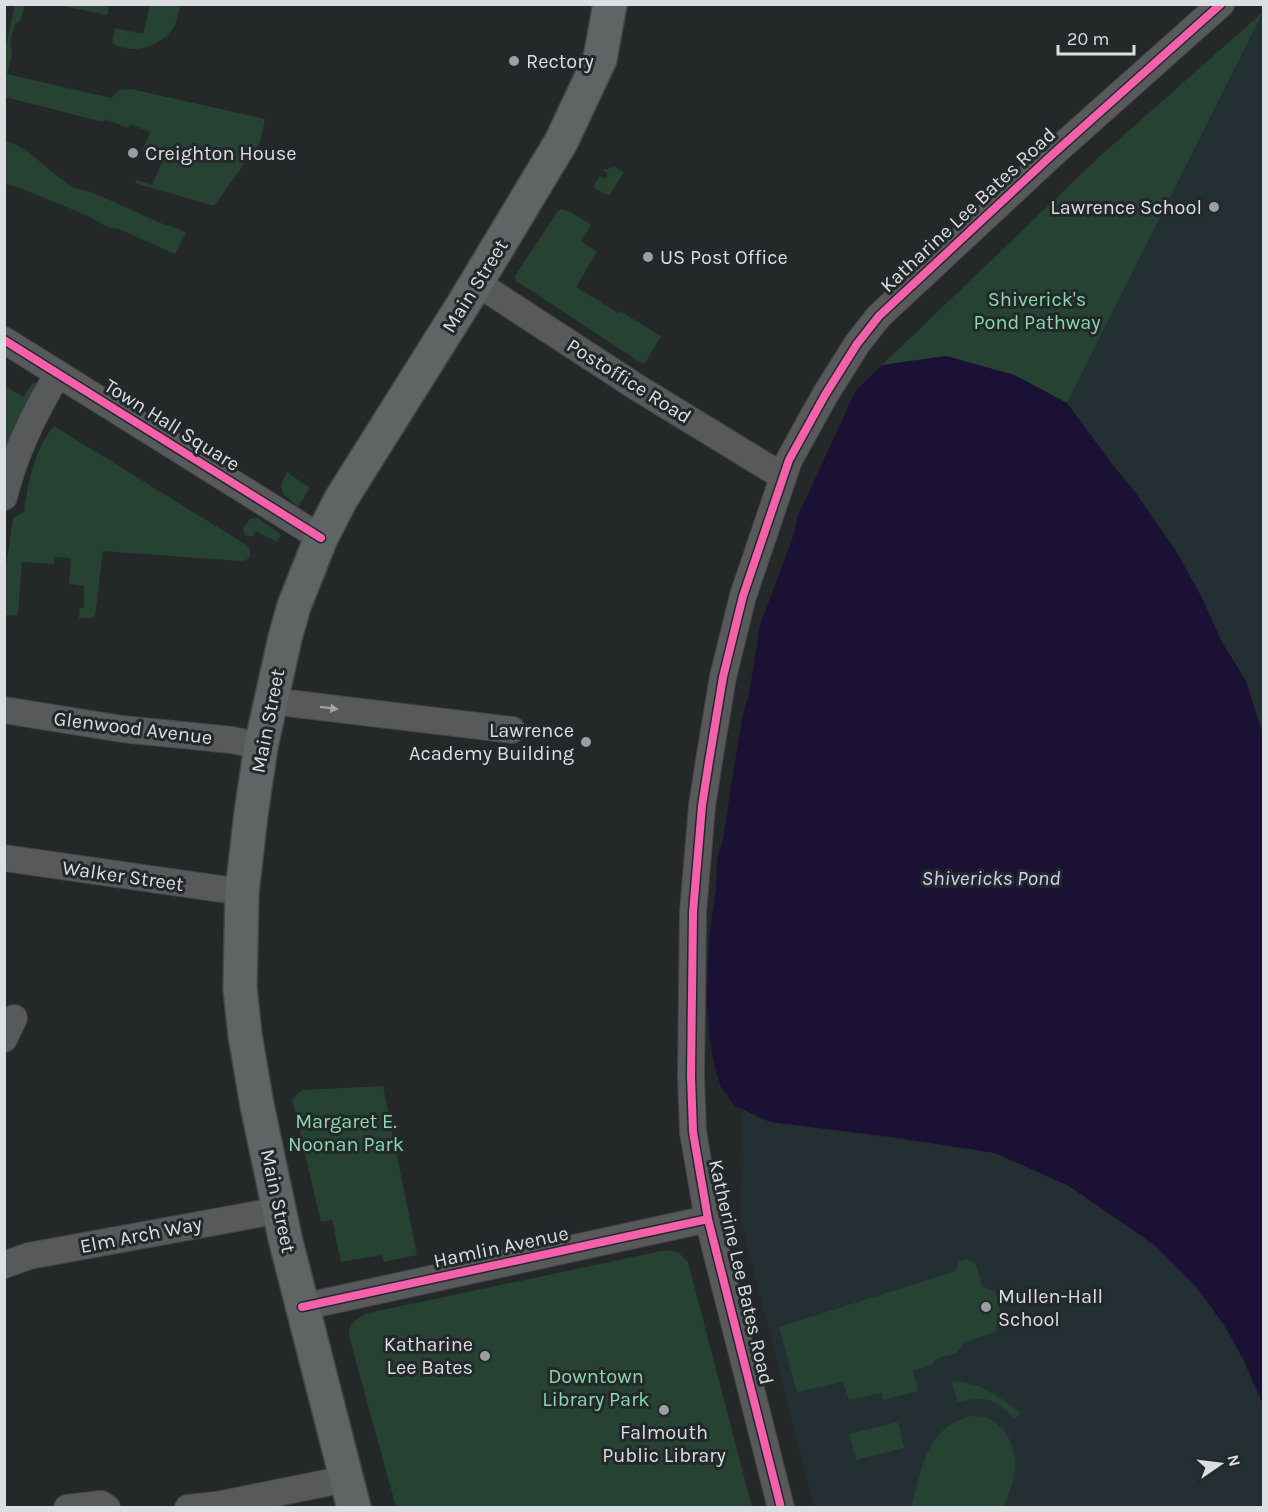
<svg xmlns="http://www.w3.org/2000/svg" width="1268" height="1512" viewBox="0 0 1268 1512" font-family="Karla,sans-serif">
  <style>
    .built { fill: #242f34 }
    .green { fill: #254233 }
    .water { fill: #1a1135 }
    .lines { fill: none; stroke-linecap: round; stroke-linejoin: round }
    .minor-casing { stroke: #434546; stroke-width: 28 }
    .major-casing { stroke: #434546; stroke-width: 36 }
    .minor { stroke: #58595a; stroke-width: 26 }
    .major { stroke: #616464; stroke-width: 33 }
    .cycleway-casing { stroke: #23292b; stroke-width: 11 }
    .cycleway { stroke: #f560ab; stroke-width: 8 }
    .oneway { fill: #a0a3a4 }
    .poi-dot { fill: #9b9fa1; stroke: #23292b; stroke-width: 2 }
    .labels { text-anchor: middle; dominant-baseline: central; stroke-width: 6; stroke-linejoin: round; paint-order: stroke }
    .poi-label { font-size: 20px; fill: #dbdfe1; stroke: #23292b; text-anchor: start }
    .street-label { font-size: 20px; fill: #dbdfe1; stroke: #23292b }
    .park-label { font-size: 20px; fill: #89d9ac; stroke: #23292b }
    .water-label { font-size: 21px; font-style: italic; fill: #d2cefa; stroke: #23292b }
  </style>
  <rect width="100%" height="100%" fill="#252829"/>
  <path class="built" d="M1263 12V735L1246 681 1222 642 1202 598 1176 551 1135 492 1112 464 1067 403Z
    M742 1108 761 1119 782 1123 995 1153 1069 1186 1153 1244 1197 1288 1224 1326 1243 1359 1263 1404V1507H814L740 1218Z"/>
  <path class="green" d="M15 5H25L20 21 15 24 10 42 12 54 7 74 111 98 120 90 131 89 265 119 260 142 214 206 135 183 136 180 152 185 163 160 142 151 150 132 130 124 128 128 105 119 103 122 5 97V50Z
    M58 5H96L109 7 107 15Z
    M150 5H180C178 13 177 24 171 31 158 48 130 55 112 43L115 28 143 34Z
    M1263 12 1067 403 1014 375 946 356 882 365 1099 157Z
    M4 141C22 142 55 176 72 187 78 190 87 190 93 193 115 202 135 212 156 221 167 226 177 227 186 233L175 254 119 229 107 227 88 216 18 187 5 184Z
    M615 167 624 172 609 196 593 187 599 177 607 178V173L603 170Z
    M561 209 571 212 591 225 581 241 597 252 576 287 618 313 620 311 661 336 645 363 643 364 516 281 515 276 558 211Z
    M33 383H37L38 388 5 447V386L23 397Z
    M54 426 245 544 250 550V557L246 560 240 561 103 551 95 616 91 618H79L80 608H84V586L69 584 71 558 55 557 54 564 22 562 18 613 17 616 5 615V574L13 518 24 512C28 484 34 449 54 426Z
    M287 472 310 488 298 507 283 494 281 485Z
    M251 518H258L281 535 277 542 256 531 252 537 245 535 243 528Z
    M383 1086 417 1255 384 1262 382 1255 341 1262 332 1220 321 1222 292 1099 302 1090Z
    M666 1250 678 1252 688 1262 752 1507H396L349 1336C348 1322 357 1319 368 1313Z
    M967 1259 976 1265 982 1287 995 1291 1001 1316 997 1324 996 1332 965 1342 957 1353 936 1359 932 1365 913 1371 918 1391 883 1400 881 1393 849 1400 843 1382 797 1392 779 1327 956 1271 958 1261Z
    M951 1381C979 1382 999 1395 1020 1413L1014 1419C995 1398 986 1396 958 1402Z
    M971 1416C975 1416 981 1416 985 1417 1006 1424 1018 1450 1015 1471 1013 1483 1008 1496 1004 1507H911C923 1468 925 1428 971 1416Z
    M898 1422 904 1448 856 1460 849 1434Z"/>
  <path class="water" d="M946 356 1014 375 1067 403 1112 464 1135 492 1176 551 1202 598 1222 642 1246 681 1263 735V1404L1243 1359 1225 1326 1197 1288 1153 1244 1069 1186 995 1153 892 1137 770 1122 734 1105 721 1087 715 1069 710 1042 707 1004 709 938 716 889 717 860 723 840 733 773 743 714 749 694 760 625 794 534 797 518 856 390 882 365Z"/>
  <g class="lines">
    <g class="minor-casing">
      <path id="minor" d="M477 283 638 388 782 476
        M4 340 321 538
        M4 497C15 452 34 413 58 374
        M271 701 512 730
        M4 710 122 729 232 740 261 746
        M4 858 242 892
        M4 1039 14 1018
        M4 1265 29 1256 280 1210
        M302 1307 708 1219
        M67 1508 101 1504 107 1508
        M188 1508 217 1505 346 1479
        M781 1508 708 1219 693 1132 691 1076 693 912 702 806 709 761 723 677 743 596 789 460 825 395 857 344 879 316 1054 153 1221 4"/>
    </g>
    <g class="major-casing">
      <path id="major" d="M354 1508 285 1238 257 1105 245 1035 240 988 242 892 251 814 261 746 285 638 294 606 321 538 341 499 464 303 561 142 600 59 610 4"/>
    </g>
    <use href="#minor" class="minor"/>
    <use href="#major" class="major"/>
    <g class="cycleway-casing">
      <path id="cycleway" d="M4 340 321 538
        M302 1307 708 1219
        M781 1508 708 1219 693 1132 691 1076 693 912 702 806 709 761 723 677 743 596 789 460 825 395 857 344 879 316 1054 153 1221 4"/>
    </g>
    <use href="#cycleway" class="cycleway"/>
  </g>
  <defs><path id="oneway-solid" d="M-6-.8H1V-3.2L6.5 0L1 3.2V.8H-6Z" transform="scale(1.5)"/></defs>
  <use class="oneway" href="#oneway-solid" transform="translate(329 708) rotate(7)"/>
  <g class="poi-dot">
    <circle cx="514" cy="61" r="6"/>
    <circle cx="133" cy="153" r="6"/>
    <circle cx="1214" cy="207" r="6"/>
    <circle cx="648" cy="257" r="6"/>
    <circle cx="586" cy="742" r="6"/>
    <circle cx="986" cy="1307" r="6"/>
    <circle cx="485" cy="1356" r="6"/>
    <circle cx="664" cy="1410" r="6"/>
  </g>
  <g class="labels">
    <g class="poi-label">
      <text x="526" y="61">Rectory</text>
      <text x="145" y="153">Creighton House</text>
      <text x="1202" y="207" text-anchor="end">Lawrence School</text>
      <text x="660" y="257">US Post Office</text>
      <text x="574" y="730" text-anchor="end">Lawrence<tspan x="574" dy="23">Academy Building</tspan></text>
      <text x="998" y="1296">Mullen-Hall<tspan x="998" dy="23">School</tspan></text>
      <text x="473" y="1344" text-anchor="end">Katharine<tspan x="473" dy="23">Lee Bates</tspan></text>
      <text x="664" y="1432" text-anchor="middle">Falmouth<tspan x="664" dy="23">Public Library</tspan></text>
    </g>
    <g class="street-label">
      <text transform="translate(968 210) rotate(-43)">Katharine Lee Bates Road</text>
      <text transform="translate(475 286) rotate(-58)">Main Street</text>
      <text transform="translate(629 381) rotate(32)">Postoffice Road</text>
      <text transform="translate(172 425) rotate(32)">Town Hall Square</text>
      <text transform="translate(268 721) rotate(-79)">Main Street</text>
      <text transform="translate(133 728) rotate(7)">Glenwood Avenue</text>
      <text transform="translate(123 876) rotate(8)">Walker Street</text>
      <text transform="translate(278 1201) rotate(78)">Main Street</text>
      <text transform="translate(141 1235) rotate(-11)">Elm Arch Way</text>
      <text transform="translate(501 1247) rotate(-12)">Hamlin Avenue</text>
      <text transform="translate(741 1272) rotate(77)">Katherine Lee Bates Road</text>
    </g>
    <g class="park-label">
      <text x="1037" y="299">Shiverick's<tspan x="1037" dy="23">Pond Pathway</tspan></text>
      <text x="346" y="1121">Margaret E.<tspan x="346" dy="23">Noonan Park</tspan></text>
      <text x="596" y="1376">Downtown<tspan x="596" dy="23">Library Park</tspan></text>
    </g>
    <g class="water-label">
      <text x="991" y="878">Shivericks Pond</text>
    </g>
  </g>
  <rect width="1268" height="1512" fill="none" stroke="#dbdfe1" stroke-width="12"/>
  <g transform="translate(1220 1464) rotate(76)" stroke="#23292b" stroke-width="4.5" paint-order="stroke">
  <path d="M0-4.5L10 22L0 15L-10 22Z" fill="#dbdfe1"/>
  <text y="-9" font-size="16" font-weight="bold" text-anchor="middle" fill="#dbdfe1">N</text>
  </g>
  <path d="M1058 45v9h76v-9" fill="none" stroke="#dbdfe1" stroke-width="3"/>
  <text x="1067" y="45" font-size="18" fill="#dbdfe1" stroke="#23292b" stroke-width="4.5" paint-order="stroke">20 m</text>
</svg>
